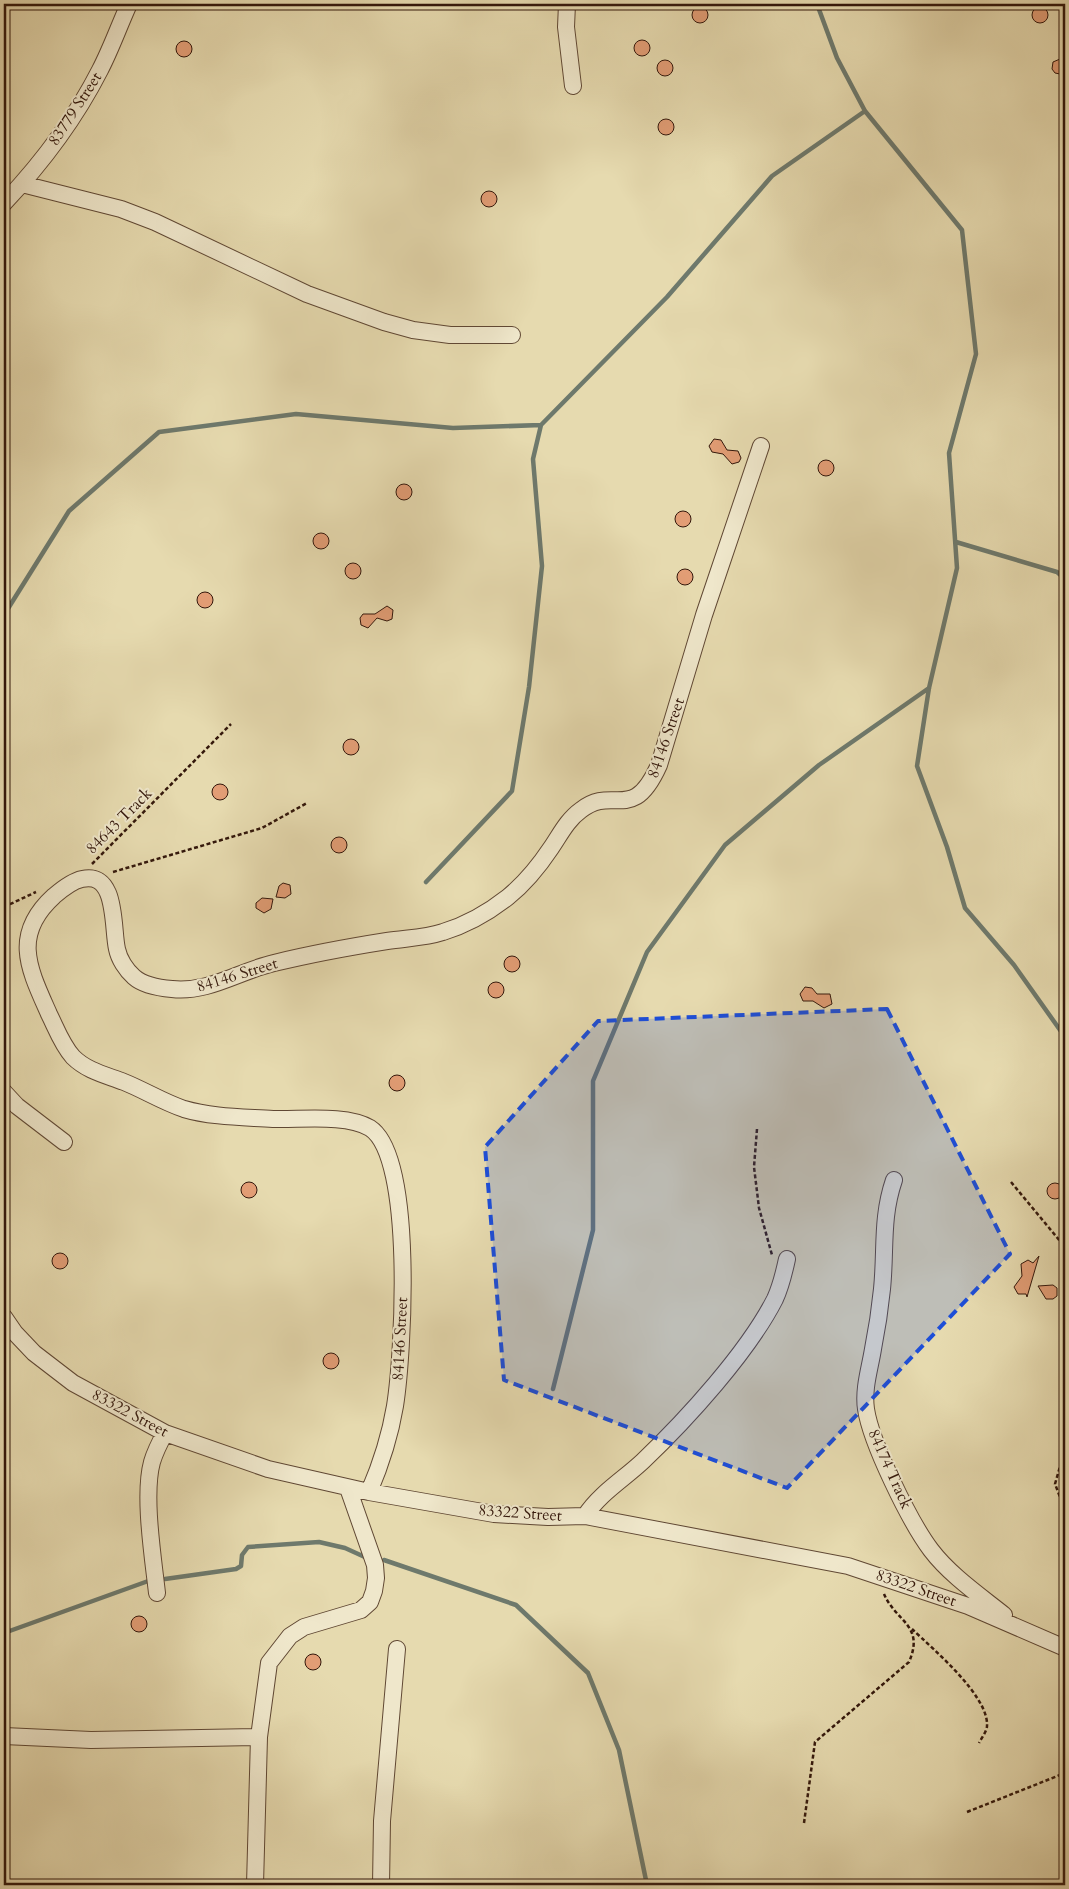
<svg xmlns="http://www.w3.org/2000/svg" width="1069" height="1889" viewBox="0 0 1069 1889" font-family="Cardo,serif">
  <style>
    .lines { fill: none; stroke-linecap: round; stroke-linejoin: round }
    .stream { stroke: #6e796c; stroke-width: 4.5 }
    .building { fill: #e29d75; stroke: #33170b }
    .minor-casing { stroke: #604834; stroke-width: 18 }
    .path { stroke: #33170b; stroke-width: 2.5; stroke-dasharray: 4 2.5; stroke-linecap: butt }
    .minor { stroke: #efe7cb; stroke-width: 16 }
    .marked { fill: #1d4ed8; fill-opacity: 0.2; stroke: #1d4ed8; stroke-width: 4; stroke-dasharray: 10 6; stroke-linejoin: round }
    .labels { text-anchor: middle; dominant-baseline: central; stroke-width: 4; stroke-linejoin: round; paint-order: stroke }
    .street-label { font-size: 16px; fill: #33170b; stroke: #efe7cb }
  </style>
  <rect width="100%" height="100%" fill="#e6daaf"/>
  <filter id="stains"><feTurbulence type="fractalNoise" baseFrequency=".004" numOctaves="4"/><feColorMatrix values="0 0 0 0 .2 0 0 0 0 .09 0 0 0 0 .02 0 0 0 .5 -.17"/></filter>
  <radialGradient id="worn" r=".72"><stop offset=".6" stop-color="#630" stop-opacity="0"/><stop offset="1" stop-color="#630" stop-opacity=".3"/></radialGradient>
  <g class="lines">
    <path class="stream" d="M817 4 837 58 865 111 962 230 976 354 949 453 957 568 929 688 917 766 947 847 965 908 1014 965 1065 1037
      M956 542 1057 572 1065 579
      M4 615 69 511 159 432 296 414 453 428 541 425 667 297 772 176 865 111
      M426 882 512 791 529 687 542 566 533 459 541 425
      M553 1389 593 1230V1081L647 952 725 845 819 765 929 688
      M384 1560 516 1605 588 1673 619 1750 647 1885
      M165 1579 236 1569 241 1566 242 1555 248 1547 319 1542 345 1548 367 1558
      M4 1633 151 1580"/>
  </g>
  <path class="building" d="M692 15a8 8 0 1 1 16 0a8 8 0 1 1-16 0Z
    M1032 15a8 8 0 1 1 16 0a8 8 0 1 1-16 0Z
    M634 48a8 8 0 1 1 16 0a8 8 0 1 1-16 0Z
    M176 49a8 8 0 1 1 16 0a8 8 0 1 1-16 0Z
    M1060 59 1065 60V75L1055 73 1052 69 1053 62Z
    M657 68a8 8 0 1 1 16 0a8 8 0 1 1-16 0Z
    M658 127a8 8 0 1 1 16 0a8 8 0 1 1-16 0Z
    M481 199a8 8 0 1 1 16 0a8 8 0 1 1-16 0Z
    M714 439 721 440 727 450 738 451 741 458 739 462 732 464 723 454 712 452 709 446Z
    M818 468a8 8 0 1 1 16 0a8 8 0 1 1-16 0Z
    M396 492a8 8 0 1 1 16 0a8 8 0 1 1-16 0Z
    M675 519a8 8 0 1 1 16 0a8 8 0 1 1-16 0Z
    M313 541a8 8 0 1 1 16 0a8 8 0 1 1-16 0Z
    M345 571a8 8 0 1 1 16 0a8 8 0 1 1-16 0Z
    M677 577a8 8 0 1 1 16 0a8 8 0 1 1-16 0Z
    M197 600a8 8 0 1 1 16 0a8 8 0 1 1-16 0Z
    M387 606 393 610 392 619 387 621 377 618 368 628 361 625 360 618 363 614H375Z
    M343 747a8 8 0 1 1 16 0a8 8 0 1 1-16 0Z
    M212 792a8 8 0 1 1 16 0a8 8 0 1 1-16 0Z
    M331 845a8 8 0 1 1 16 0a8 8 0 1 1-16 0Z
    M283 883 290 885 291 894 285 898 276 897 279 886Z
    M262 898 273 899 271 909 264 913 256 908V903Z
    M504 964a8 8 0 1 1 16 0a8 8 0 1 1-16 0Z
    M488 990a8 8 0 1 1 16 0a8 8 0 1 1-16 0Z
    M805 987 812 988 817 994H830L832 1004 824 1008 813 1001H803L800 994Z
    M389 1083a8 8 0 1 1 16 0a8 8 0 1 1-16 0Z
    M241 1190a8 8 0 1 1 16 0a8 8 0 1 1-16 0Z
    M1047 1191a8 8 0 1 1 16 0a8 8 0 1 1-16 0Z
    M52 1261a8 8 0 1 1 16 0a8 8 0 1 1-16 0Z
    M1039 1256 1027 1297 1026 1294H1018L1014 1287 1022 1276 1021 1264 1028 1260 1033 1263Z
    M1053 1285 1057 1288V1296L1053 1299H1046L1038 1286Z
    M323 1361a8 8 0 1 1 16 0a8 8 0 1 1-16 0Z
    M131 1624a8 8 0 1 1 16 0a8 8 0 1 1-16 0Z
    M305 1662a8 8 0 1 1 16 0a8 8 0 1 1-16 0Z"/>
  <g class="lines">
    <g class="minor-casing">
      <path id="minor" d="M567 4 566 27 573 86
        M22 184 121 209 155 222 307 294 384 322 413 330 450 335H512
        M4 203C41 164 75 119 100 70 111 49 119 26 129 4
        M4 1092 17 1106 64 1142
        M894 1180C881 1218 886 1250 882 1289 880 1309 877 1329 873 1349 870 1368 863 1389 866 1409 871 1443 910 1522 931 1550 950 1575 979 1595 1004 1615
        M4 1317 15 1333 34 1353 73 1383 165 1433 268 1469 369 1492 494 1514 548 1517 585 1516 848 1566 968 1606 1065 1648
        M369 1492C381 1464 390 1436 395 1406 403 1356 415 1157 370 1128 346 1114 301 1120 273 1119 244 1117 211 1117 184 1109 163 1102 144 1090 124 1082 106 1075 87 1071 73 1057 62 1045 56 1028 49 1014 29 969 11 935 54 896 61 890 72 881 82 879 118 871 112 928 117 949 119 959 126 970 134 977 143 985 160 988 172 989 209 993 239 971 274 963 311 954 349 947 387 941 406 938 425 938 443 932 466 925 489 912 508 897 524 884 539 866 551 848 560 835 567 820 581 810 614 784 632 825 659 765L704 615 761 446
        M585 1516C600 1493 624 1479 643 1461 687 1419 748 1352 775 1299 781 1286 784 1273 787 1259
        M157 1593C153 1557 143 1495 152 1462 155 1452 160 1442 165 1433
        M4 1736 91 1740 259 1737
        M255 1885 259 1737 269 1663 290 1636 304 1627 361 1610 370 1602 374 1591 376 1578 375 1565 348 1488
        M381 1885 382 1821 397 1649"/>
    </g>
    <path class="path" d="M92 864 231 724
      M113 872 262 828 307 803
      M4 907 36 892
      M757 1129 754 1167 759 1208 772 1255
      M1011 1182 1060 1241 1065 1256
      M1065 1449 1055 1484 1065 1510
      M912 1629C933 1649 989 1696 987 1726 987 1731 981 1739 979 1743
      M967 1812 1065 1773
      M804 1823 815 1742 909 1662C925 1625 896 1622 884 1594"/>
    <use href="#minor" class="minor"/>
  </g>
  <path class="marked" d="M887 1009 1010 1254 787 1488 504 1380 485 1147 598 1021Z"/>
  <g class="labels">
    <g class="street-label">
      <text transform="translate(75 109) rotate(-57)">83779 Street</text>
      <text transform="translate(666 738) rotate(-71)">84146 Street</text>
      <text transform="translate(119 821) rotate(-45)">84643 Track</text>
      <text transform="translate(237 975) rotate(-17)">84146 Street</text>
      <text transform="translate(400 1339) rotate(-87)">84146 Street</text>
      <text transform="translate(130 1413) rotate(28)">83322 Street</text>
      <text transform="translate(890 1469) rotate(66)">84174 Track</text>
      <text transform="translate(520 1513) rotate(4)">83322 Street</text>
      <text transform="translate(916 1588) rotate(19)">83322 Street</text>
    </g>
  </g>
  <rect width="1069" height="1889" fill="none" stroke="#e6daaf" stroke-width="20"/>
  <rect x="5" y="5" width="1059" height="1879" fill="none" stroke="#33170b" stroke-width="2.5"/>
  <rect x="10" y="10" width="1049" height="1869" fill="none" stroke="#33170b"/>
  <rect width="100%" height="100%" filter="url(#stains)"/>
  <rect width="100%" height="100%" fill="url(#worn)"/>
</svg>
